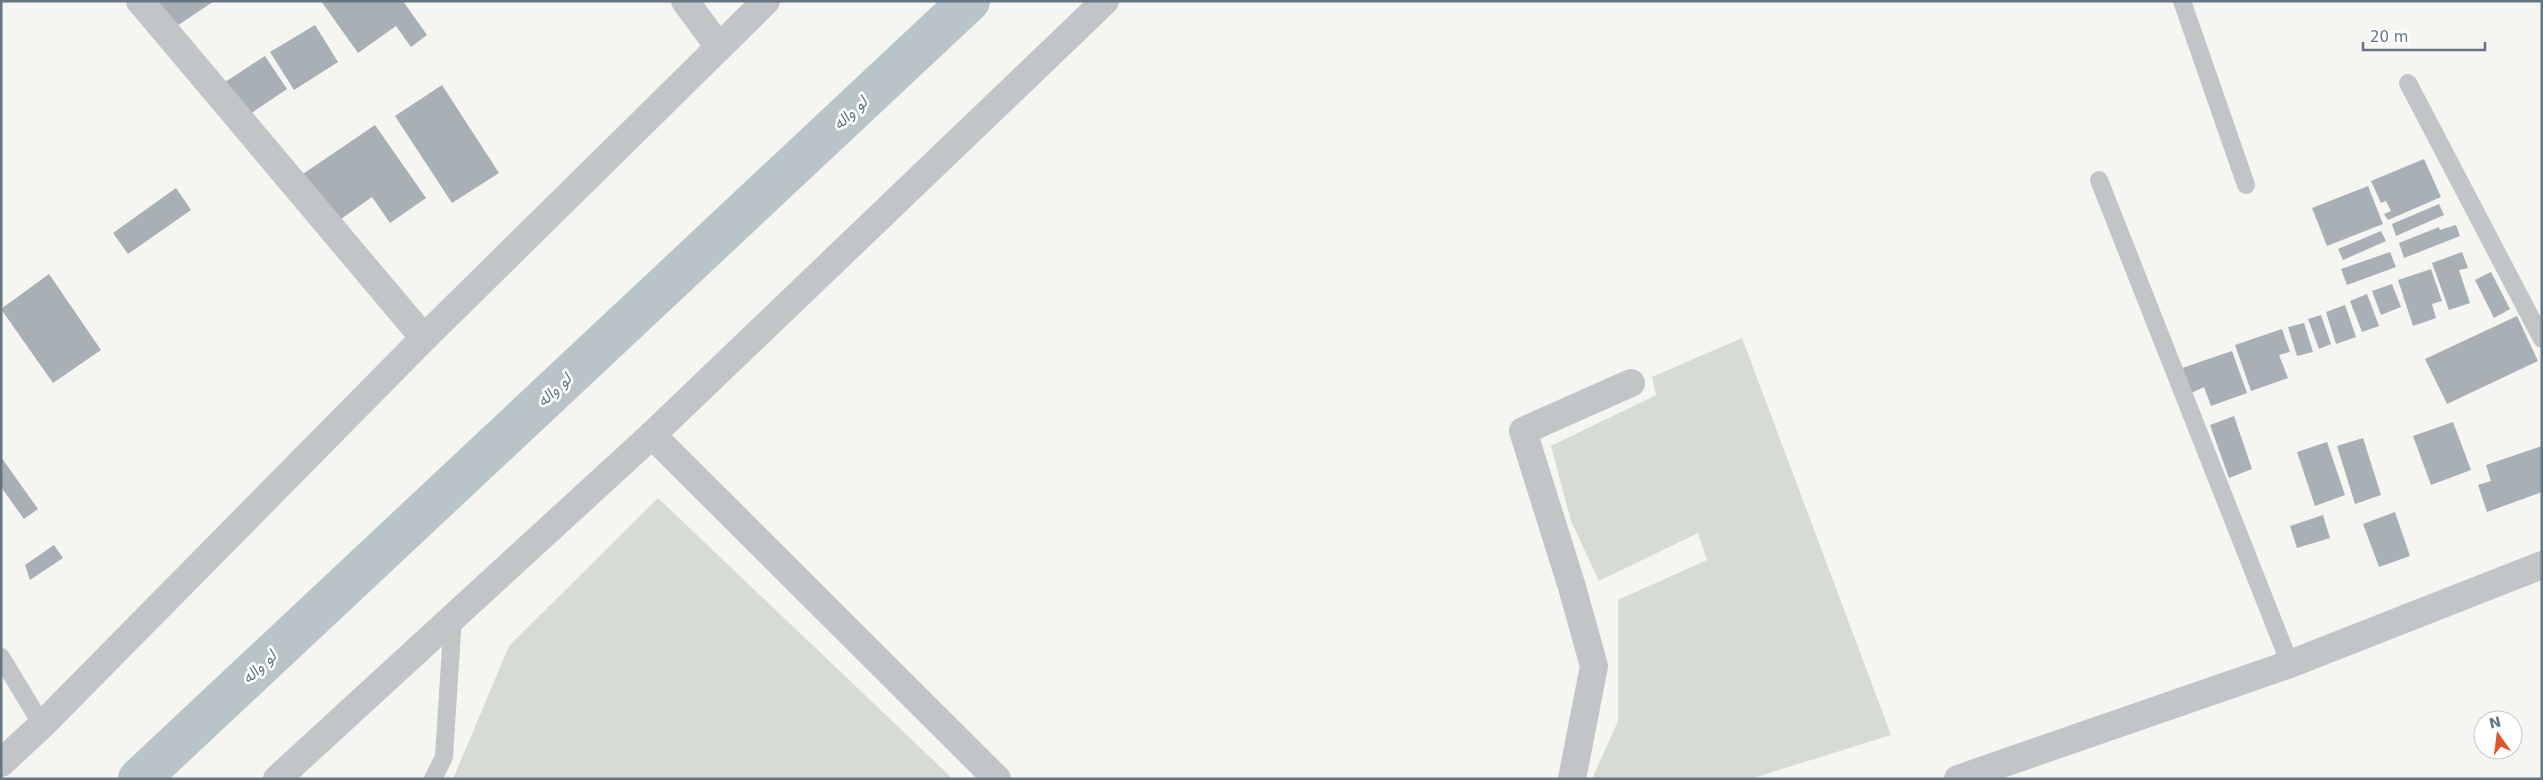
<svg xmlns="http://www.w3.org/2000/svg" width="2543" height="780" viewBox="0 0 2543 780" font-family="'DejaVu Sans','Noto Sans Arabic',sans-serif">
  <style>
    .green { fill: #d6dcd3 }
    .lines { fill: none; stroke-linecap: round; stroke-linejoin: round }
    .canal { stroke: #b9c4c8; stroke-width: 42 }
    .building { fill: #a8b0b5 }
    .service { stroke: #c1c5c8; stroke-width: 18 }
    .minor { stroke: #c1c5c8; stroke-width: 28 }
    .tertiary { stroke: #c1c5c8; stroke-width: 28 }
    .labels { text-anchor: middle; dominant-baseline: central; stroke-width: 5; stroke-linejoin: round; paint-order: stroke }
    .water-label { font-size: 16px; font-style: italic; fill: #61777f; stroke: #fff }
  </style>
  <rect width="100%" height="100%" fill="#f5f5f2"/>
  <path class="green" d="M1742 338 1891 735 1750 779H1592L1618 721V600L1707 560 1698 533 1599 581 1571 521 1551 446 1656 395 1652 377Z
    M658 498 953 779H453L509 646Z"/>
  <g class="lines">
    <path class="canal" d="M139 779 969 1"/>
  </g>
  <path class="building" d="M156 1H214L174 28Z
    M321 1H403L427 35 411 47 396 26 358 53Z
    M315 25 338 62 294 90 270 52Z
    M265 56 287 89 244 118 222 84Z
    M442 85 499 173 452 203 395 116Z
    M375 125 426 198 390 223 372 197 334 224 300 176Z
    M2424 159 2441 197 2388 220 2384 214 2391 211 2386 201 2381 203 2371 181Z
    M2368 186 2383 224 2327 246 2312 208Z
    M176 188 191 210 128 254 113 233Z
    M2439 204 2444 215 2396 236 2392 224Z
    M2456 225 2460 236 2404 258 2399 243 2439 227 2440 230Z
    M2381 231 2386 241 2343 260 2338 249Z
    M2390 252 2396 267 2347 285 2341 269Z
    M2462 252 2468 268 2459 270 2470 303 2449 310 2432 263Z
    M2431 269 2442 301 2432 304 2436 318 2413 326 2398 280Z
    M2491 272 2510 309 2494 318 2475 280Z
    M49 274 101 350 53 383 1 309Z
    M2392 284 2401 307 2381 315 2372 291Z
    M2367 294 2379 326 2362 332 2350 301Z
    M2345 305 2356 337 2336 344 2326 312Z
    M2321 315 2331 344 2319 349 2308 319Z
    M2517 316 2538 361 2447 404 2425 359Z
    M2304 323 2313 352 2297 356 2288 327Z
    M2282 329 2290 352 2279 355 2288 378 2251 391 2235 345Z
    M2232 351 2247 393 2211 406 2204 387 2191 393 2182 368Z
    M2234 416 2252 469 2229 478 2210 425Z
    M2453 422 2471 470 2431 485 2413 436Z
    M2363 438 2381 495 2355 504 2337 446Z
    M2327 442 2345 495 2315 506 2297 452Z
    M2542 446V492L2487 512 2478 485 2491 481 2486 465Z
    M1 457 38 509 24 519 1 487Z
    M2395 512 2410 556 2379 567 2363 524Z
    M2323 515 2330 538 2297 548 2290 526Z
    M54 545 63 558 30 580 25 565Z"/>
  <g class="lines">
    <path class="service" d="M2182 1 2246 185
      M2408 83 2542 339
      M2099 180 2290 664
      M1 657 42 725
      M433 779 444 757 453 616"/>
    <path class="minor" d="M140 1 424 338
      M685 1 719 47
      M652 435 997 779
      M1572 779 1594 666 1572 587 1523 431 1631 383
      M1958 779 2290 664 2542 565"/>
    <path class="tertiary" d="M1 763 42 725 424 338 766 1
      M277 779 652 435 1105 1"/>
  </g>
  <g class="labels">
    <g class="water-label">
      <text transform="translate(850 113) rotate(-43)">لو واله</text>
      <text transform="translate(554 390) rotate(-43)">لو واله</text>
      <text transform="translate(259 667) rotate(-43)">لو واله</text>
    </g>
  </g>
  <rect width="2543" height="780" fill="none" stroke="#667582" stroke-width="5"/>
  <g transform="translate(2498 735) rotate(346)"><circle r="24" fill="#ffffff" stroke="#c2c8cd"/>
  <path d="M0-4L9 19L0 12L-9 19Z" fill="#db572c"/>
  <text y="-8" font-size="14" font-weight="bold" text-anchor="middle" fill="#667582">N</text>
  </g>
  <path d="M2363 42v8h122v-8" fill="none" stroke="#667582" stroke-width="2.5"/>
  <text x="2370" y="42" font-size="15" fill="#667582" stroke="#ffffff" stroke-width="4" paint-order="stroke">20 m</text>
</svg>
